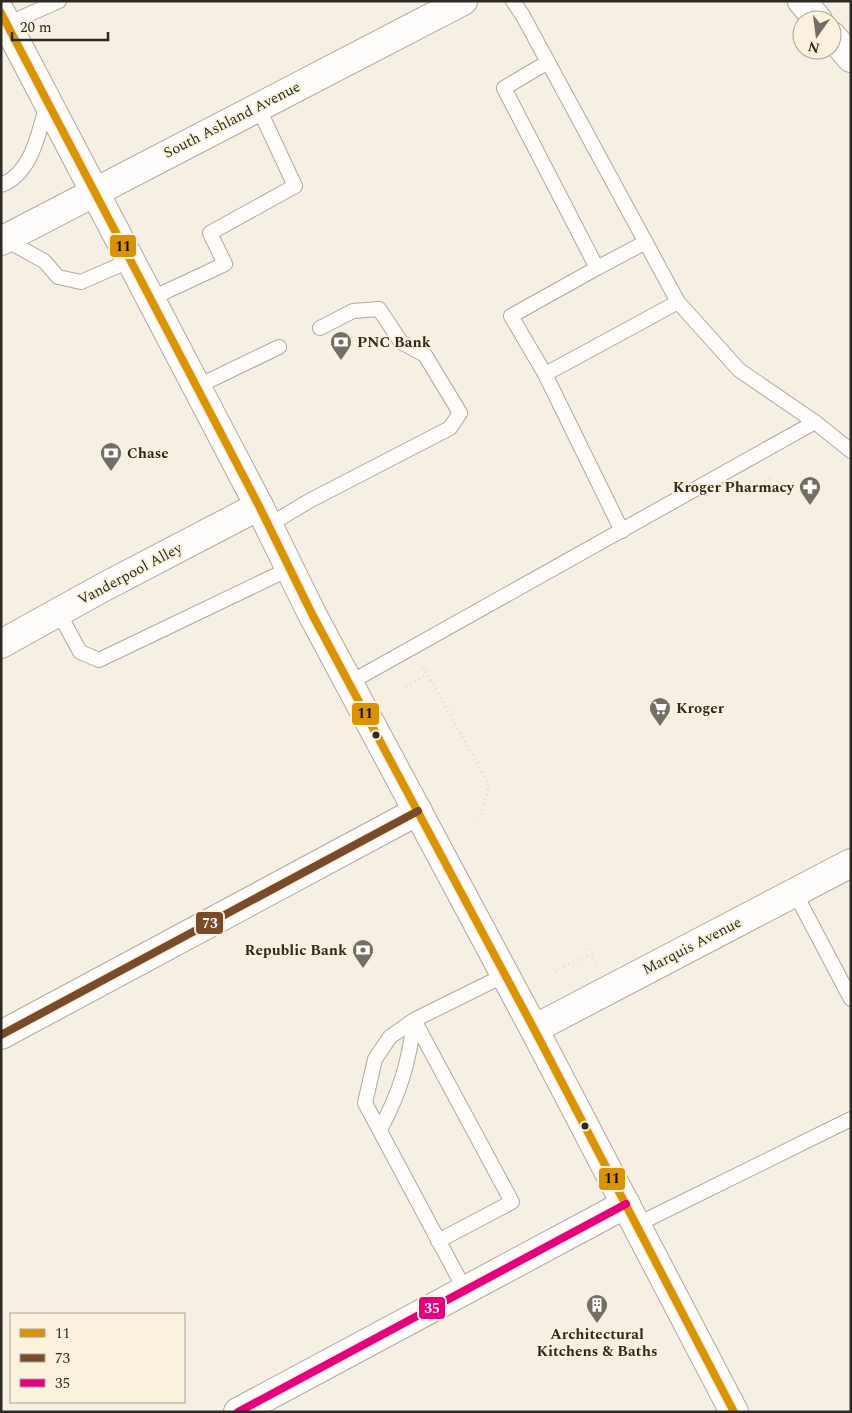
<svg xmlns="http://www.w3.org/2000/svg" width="852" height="1413" viewBox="0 0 852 1413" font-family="Spectral,serif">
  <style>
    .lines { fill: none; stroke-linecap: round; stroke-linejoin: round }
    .service-casing { stroke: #ada9a1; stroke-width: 16 }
    .minor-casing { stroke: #ada9a1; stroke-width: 30 }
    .tertiary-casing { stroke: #ada9a1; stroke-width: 30 }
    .secondary-casing { stroke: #ada9a1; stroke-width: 30 }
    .path { stroke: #dedcd9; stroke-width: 3; stroke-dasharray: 1 4; stroke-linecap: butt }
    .service { stroke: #fefdfb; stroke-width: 14 }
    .minor { stroke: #fefdfb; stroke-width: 28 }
    .tertiary { stroke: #fefdfb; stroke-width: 28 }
    .secondary { stroke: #fefdfb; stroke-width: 28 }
    .bus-1-casing { stroke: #fbf2de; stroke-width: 11 }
    .bus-2-casing { stroke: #fbf2de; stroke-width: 11 }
    .bus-3-casing { stroke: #fbf2de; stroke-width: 11 }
    .bus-1 { stroke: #d99305; stroke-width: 8 }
    .bus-2 { stroke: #7a4b2a; stroke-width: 8 }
    .bus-3 { stroke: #e5007d; stroke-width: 8 }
    .bus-dot { fill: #2d2a23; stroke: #fbf2de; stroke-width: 2 }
    .labels { text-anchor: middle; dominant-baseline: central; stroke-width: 4; stroke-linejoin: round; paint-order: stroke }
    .street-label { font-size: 15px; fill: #2d2a23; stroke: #fbf2de }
    .poi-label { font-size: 15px; font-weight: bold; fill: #2d2a23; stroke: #fbf2de; text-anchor: start }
    .line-badge { stroke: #fbf2de; stroke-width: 2 }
    .badge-label { font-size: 14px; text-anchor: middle; font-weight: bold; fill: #fff }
    .pale-badge-label { font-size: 14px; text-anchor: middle; font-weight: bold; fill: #111 }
  </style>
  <rect width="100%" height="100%" fill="#f5efe4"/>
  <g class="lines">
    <g class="service-casing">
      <path id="service" d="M513 1 523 16 678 302
        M7 24 59 1
        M548 62 504 88 597 268 646 242
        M1 185C32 174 39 131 47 104
        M4 239 44 261 58 277 81 282 129 261
        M150 299 225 264 210 233 295 186 258 107
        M545 374 511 316 597 268
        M196 387 279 347
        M269 525 309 501 450 428 460 413 425 355 401 342 379 309 353 311 320 328
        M622 531 545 374 564 364 678 302 739 370 815 422
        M59 613 80 652 99 660 291 568
        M349 683 815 422 851 451
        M795 893 851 999
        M414 1020 390 1037 375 1059 365 1103 465 1290
        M380 1130C400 1092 409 1063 414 1020
        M636 1225 851 1119
        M438 1241 512 1202 414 1020 505 975"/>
    </g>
    <g class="minor-casing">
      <path id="minor" d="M802 1 818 20
        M832 36 851 58
        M1 644 102 588 259 506
        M534 1029 851 863
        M1 1035 418 811
        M238 1412 626 1204"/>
    </g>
    <g class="tertiary-casing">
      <path id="tertiary" d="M1 241 463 1"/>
    </g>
    <g class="secondary-casing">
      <path id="secondary" d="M1 13 259 506 312 614 534 1029 734 1412"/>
    </g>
    <path class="path" d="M747 490 771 478
      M423 667 489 784 479 822
      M406 687 427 674
      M589 949 596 963
      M555 971 591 954"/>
    <use href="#service" class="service"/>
    <use href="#minor" class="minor"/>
    <use href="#tertiary" class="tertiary"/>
    <use href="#secondary" class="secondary"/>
    <g class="bus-1-casing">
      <path id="bus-1" d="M1 13 259 506 312 614 534 1029 734 1412"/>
    </g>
    <g class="bus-2-casing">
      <path id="bus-2" d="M1 1035 418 811"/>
    </g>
    <g class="bus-3-casing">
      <path id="bus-3" d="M238 1412 626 1204"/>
    </g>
    <use href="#bus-1" class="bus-1"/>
    <use href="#bus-2" class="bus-2"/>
    <use href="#bus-3" class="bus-3"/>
  </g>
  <defs>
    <g id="bank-pin" transform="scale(1.125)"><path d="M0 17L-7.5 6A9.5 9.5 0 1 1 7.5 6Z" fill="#736f67" stroke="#fbf2de"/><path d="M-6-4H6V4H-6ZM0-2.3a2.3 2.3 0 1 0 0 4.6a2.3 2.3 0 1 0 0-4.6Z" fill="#fff"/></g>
    <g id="pharmacy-pin" transform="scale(1.125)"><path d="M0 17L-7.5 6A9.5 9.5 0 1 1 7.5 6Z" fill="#736f67" stroke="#fbf2de"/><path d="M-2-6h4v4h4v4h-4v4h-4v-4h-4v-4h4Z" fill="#fff"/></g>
    <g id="supermarket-pin" transform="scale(1.125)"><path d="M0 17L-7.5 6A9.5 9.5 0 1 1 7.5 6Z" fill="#736f67" stroke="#fbf2de"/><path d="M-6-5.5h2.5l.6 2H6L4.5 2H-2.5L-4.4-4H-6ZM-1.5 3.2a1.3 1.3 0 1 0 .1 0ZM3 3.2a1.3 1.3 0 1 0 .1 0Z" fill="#fff"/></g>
    <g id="building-pin" transform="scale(1.125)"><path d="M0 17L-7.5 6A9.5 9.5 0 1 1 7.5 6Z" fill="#736f67" stroke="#fbf2de"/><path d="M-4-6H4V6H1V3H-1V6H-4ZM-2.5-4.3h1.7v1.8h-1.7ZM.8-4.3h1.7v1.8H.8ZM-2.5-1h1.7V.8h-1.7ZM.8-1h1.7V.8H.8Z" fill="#fff"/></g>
  </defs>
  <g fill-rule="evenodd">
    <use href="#bank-pin" x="341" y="342"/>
    <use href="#bank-pin" x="111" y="453"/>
    <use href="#pharmacy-pin" x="810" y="487"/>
    <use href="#supermarket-pin" x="660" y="708"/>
    <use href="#bank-pin" x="363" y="950"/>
    <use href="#building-pin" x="597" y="1305"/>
  </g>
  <g class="bus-dot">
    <circle cx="376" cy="735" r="4.5"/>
    <circle cx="585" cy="1126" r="4.5"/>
  </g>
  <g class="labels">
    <g class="street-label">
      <text transform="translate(232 120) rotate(-27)">South Ashland Avenue</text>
      <text transform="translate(130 574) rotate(-28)">Vanderpool Alley</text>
      <text transform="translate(692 946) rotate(-27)">Marquis Avenue</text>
    </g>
    <g class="poi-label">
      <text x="357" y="342">PNC Bank</text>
      <text x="127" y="453">Chase</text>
      <text x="794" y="487" text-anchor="end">Kroger Pharmacy</text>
      <text x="676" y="708">Kroger</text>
      <text x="347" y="950" text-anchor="end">Republic Bank</text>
      <text x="597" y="1334" text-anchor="middle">Architectural<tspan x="597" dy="17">Kitchens &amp; Baths</tspan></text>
    </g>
  </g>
  <g class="line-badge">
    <rect x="109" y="234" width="28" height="24" rx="5" fill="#d99305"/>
    <rect x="351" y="702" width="29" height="24" rx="5" fill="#d99305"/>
    <rect x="195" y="911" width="29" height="24" rx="5" fill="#7a4b2a"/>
    <rect x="598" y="1167" width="28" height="24" rx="5" fill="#d99305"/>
    <rect x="418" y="1296" width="28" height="24" rx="5" fill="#e5007d"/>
  </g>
  <g class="badge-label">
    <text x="210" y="928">73</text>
    <text x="432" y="1313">35</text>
  </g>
  <g class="pale-badge-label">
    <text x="123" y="251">11</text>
    <text x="365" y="718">11</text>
    <text x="612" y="1183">11</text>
  </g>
  <rect width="852" height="1413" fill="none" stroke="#2d2a23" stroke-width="5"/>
  <rect x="10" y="1313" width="175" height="90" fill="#fbf2de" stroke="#a9a293"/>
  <rect x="20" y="1329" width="25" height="8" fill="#d99305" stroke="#a9a293"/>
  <text x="55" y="1338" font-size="15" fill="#2d2a23">11</text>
  <rect x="20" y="1354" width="25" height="8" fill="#7a4b2a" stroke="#a9a293"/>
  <text x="55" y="1363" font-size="15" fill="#2d2a23">73</text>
  <rect x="20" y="1379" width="25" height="8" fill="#e5007d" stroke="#a9a293"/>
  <text x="55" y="1388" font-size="15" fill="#2d2a23">35</text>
  <g transform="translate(817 35) rotate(194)"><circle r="24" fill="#fbf2de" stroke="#a9a293"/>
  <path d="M0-4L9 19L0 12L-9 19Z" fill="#736f67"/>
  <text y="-8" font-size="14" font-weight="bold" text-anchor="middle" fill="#2d2a23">N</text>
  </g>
  <path d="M12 32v8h96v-8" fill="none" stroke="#2d2a23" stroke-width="2.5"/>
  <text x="20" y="32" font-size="15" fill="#2d2a23" stroke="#fbf2de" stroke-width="4" paint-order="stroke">20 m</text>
</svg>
